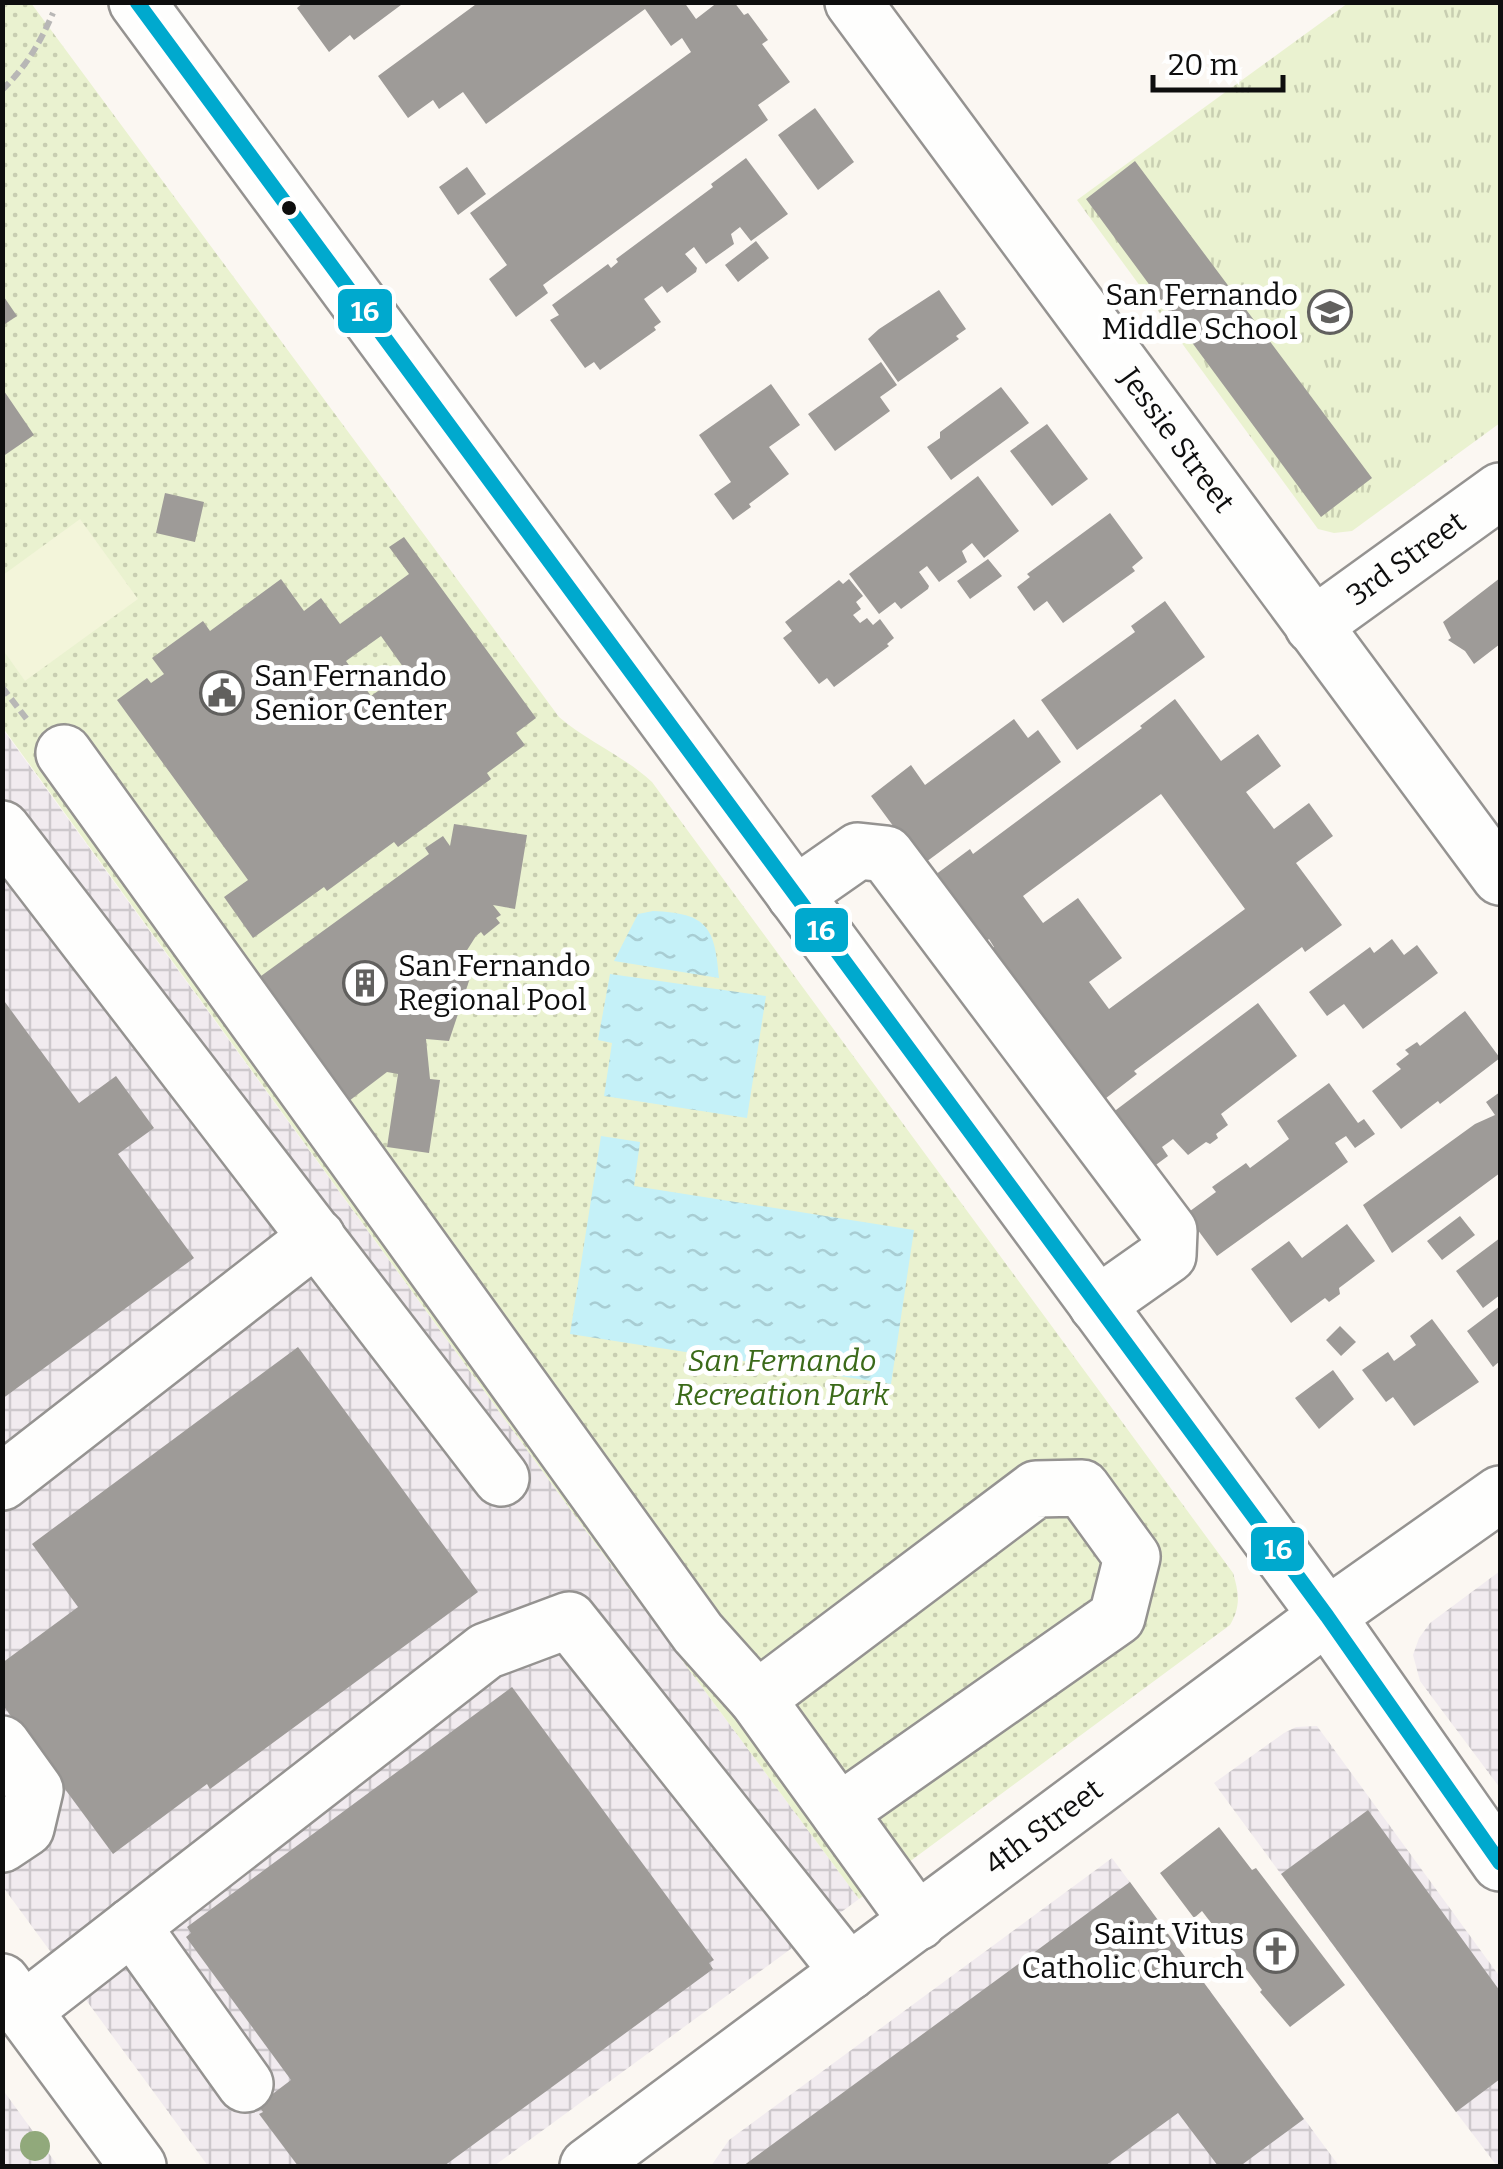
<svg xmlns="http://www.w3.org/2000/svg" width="1503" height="2169" viewBox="0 0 1503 2169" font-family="Bitter,serif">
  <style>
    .industrial { fill: url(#industrial-grid) }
    .grass { fill: url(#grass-tufts) }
    .park { fill: url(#park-dots) }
    .pitch { fill: #f3f5da }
    .water { fill: url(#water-ripples) }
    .building { fill: #9e9b98; fill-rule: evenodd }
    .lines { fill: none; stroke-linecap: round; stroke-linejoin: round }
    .minor-casing { stroke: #959391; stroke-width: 60 }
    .path { stroke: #b8b7b6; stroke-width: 6; stroke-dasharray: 10 5; stroke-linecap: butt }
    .minor { stroke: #fefefd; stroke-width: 55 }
    .bus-1-casing { stroke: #fff; stroke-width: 22 }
    .bus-1 { stroke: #00a9ce; stroke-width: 15 }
    .tree { fill: #91a97b }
    .bus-dot { fill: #0e0e0e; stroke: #fff; stroke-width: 4 }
    .labels { text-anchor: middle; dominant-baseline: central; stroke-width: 10; stroke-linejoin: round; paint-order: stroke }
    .poi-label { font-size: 30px; fill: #0e0e0e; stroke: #fff; text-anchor: end }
    .street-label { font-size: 30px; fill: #0e0e0e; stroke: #fff }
    .park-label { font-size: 30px; font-style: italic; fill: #3b6a19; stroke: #fff }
    .line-badge { stroke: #fff; stroke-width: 4 }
    .badge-label { font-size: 28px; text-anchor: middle; font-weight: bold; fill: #fff }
  </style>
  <defs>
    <pattern id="industrial-grid" width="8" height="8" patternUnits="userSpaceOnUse" patternTransform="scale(2.5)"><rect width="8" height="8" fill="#f1ebef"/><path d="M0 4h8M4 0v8" fill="none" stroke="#cdc8cc"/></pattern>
    <pattern id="grass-tufts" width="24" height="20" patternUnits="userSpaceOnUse" patternTransform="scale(2.5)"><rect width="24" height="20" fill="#eaf2d0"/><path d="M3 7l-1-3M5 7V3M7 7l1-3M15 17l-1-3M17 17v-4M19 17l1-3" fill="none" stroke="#c8ceb1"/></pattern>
    <pattern id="park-dots" width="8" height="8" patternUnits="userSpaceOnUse" patternTransform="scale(2.5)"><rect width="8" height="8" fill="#eaf2d0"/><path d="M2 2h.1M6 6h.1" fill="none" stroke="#c8ceb1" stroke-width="1.8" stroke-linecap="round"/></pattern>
    <pattern id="water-ripples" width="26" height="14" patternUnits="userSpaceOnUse" patternTransform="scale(2.5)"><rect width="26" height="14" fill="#c5f1f8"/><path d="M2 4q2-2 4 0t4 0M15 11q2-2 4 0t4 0" fill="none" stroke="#a8cdd3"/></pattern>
  </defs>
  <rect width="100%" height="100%" fill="#fbf7f2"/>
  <path class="industrial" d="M2 728 578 1520 859 1899 494 2166H208L3 1887Z
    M1500 1571V1788L1420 1681 1413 1655 1419 1638 1430 1623Z
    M1317 1726 1500 1977V2166H1497L1456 2112 1214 1783 1284 1733 1296 1727Z
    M1112 1858 1339 2166H711L729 2140Z
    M3 2090 58 2166H3Z"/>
  <path class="grass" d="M1348 3H1500V423L1352 531 1334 533 1318 529 1077 200Z"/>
  <path class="park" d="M2 3H31L559 717C588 742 624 756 652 782L1233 1573C1239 1593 1241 1606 1230 1625L859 1899 578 1520 3 728Z"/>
  <path class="pitch" d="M80 519 138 599 25 681 3 650V575Z"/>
  <path class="water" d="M653 911C708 913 715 928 719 978L614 961 638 914Z
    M610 974 766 996 747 1118 604 1096 612 1043 598 1040Z
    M601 1136 640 1142 634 1186 914 1230 891 1384 570 1334Z"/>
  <path class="building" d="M304 2H405L354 40 350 35 329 52 297 8Z
    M479 2H684L696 19 718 2H734L744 15 748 13 768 40 762 44 790 82 758 105 768 120 543 285 548 293 516 317 489 279 507 265 470 213 691 52 682 38 671 46 645 9 486 124 463 92 439 109 433 100 408 118 378 76Z
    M815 108 854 162 818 190 778 135Z
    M746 158 788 214 751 241 740 227 731 234 734 244 706 264 694 247 685 254 697 268 696 272 667 293 662 286 644 299 661 322 654 327 656 330 600 370 594 362 585 368 550 320 559 315 552 305 608 264 611 268 618 262 616 259 713 187 711 184Z
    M1135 161 1372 478 1321 517 1086 199Z
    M467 167 486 194 458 215 439 187Z
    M756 241 769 258 738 282 725 265Z
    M939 290 966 329 956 336 959 339 898 382 868 339 879 329Z
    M2 294 17 316 2 326Z
    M881 362 897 385 880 397 890 411 835 451 808 414Z
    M771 384 800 425 769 447 789 474 749 504 751 507 733 520 714 494 731 482 699 435Z
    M1001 387 1029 423 951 480 927 447 940 438V432Z
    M2 388 34 435 2 457Z
    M1047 424 1088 479 1052 506 1010 451Z
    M978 476 1019 531 984 558 972 543 962 551 967 562 939 582 927 566 919 572 929 586 928 589 901 609 895 602 879 614 849 574Z
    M165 493 204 502 195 542 156 533Z
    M1110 513 1143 558 1132 567 1135 571 1063 623 1047 601 1034 611 1017 587 1030 577 1027 574Z
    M404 537 536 718 516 733 525 745 487 773 491 779 398 847 394 842 327 891 324 887 253 938 224 897 248 880 117 700 147 678 151 683 164 674 152 658 203 621 210 631 281 579 304 611 321 598 340 624 409 574 389 547ZM381 636 406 671 371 696 346 661Z
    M988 559 1002 576 970 599 957 581Z
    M1500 578V644L1474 664 1465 651 1448 640 1451 638 1443 622Z
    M849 579 863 596 856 602 861 609 853 615 860 623 867 618 873 625 880 619 894 638 887 644 889 646 834 687 827 678 819 684 783 638 792 631 785 622 839 580 843 584Z
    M1165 601 1205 657 1077 750 1041 700 1135 632 1131 626Z
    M1175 699 1221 761 1258 734 1281 766 1246 792 1274 829 1309 803 1333 836 1296 863 1342 925 1305 952 1302 947 1134 1071 1137 1074 1101 1102 1051 1034 1055 1031 1049 1024 1036 1033 980 958 994 947 989 939 985 943 935 875 970 849 973 854 1142 728 1140 726ZM1161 794 1245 909 1109 1009 1089 982 1122 958 1078 898 1043 923 1023 896Z
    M1014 719 1028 738 1038 730 1061 762 922 865 871 796 911 765 925 785Z
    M454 824 527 835 515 909 493 905 501 915 496 918 500 923 484 936 481 932 476 936 457 966 471 975 449 1041 426 1039 430 1079 440 1080 429 1153 387 1147 398 1074 387 1072 345 1104 260 991 261 976 429 854 425 848 443 836 450 846Z
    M1392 939 1404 955 1417 945 1438 973 1363 1029 1344 1004 1327 1016 1309 992 1370 947 1374 953Z
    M2 998 79 1103 116 1076 154 1128 118 1154 194 1258 2 1399Z
    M1258 1003 1297 1056 1221 1114 1228 1125 1216 1134 1218 1138 1210 1144 1206 1142 1188 1155 1173 1139 1162 1147 1168 1156 1153 1167 1112 1113Z
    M1465 1011 1500 1058 1440 1104 1438 1101 1401 1129 1372 1091 1401 1069 1396 1064 1409 1054 1405 1050 1417 1042 1420 1046Z
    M1329 1083 1358 1123 1364 1119 1375 1134 1355 1148 1346 1136 1335 1143 1348 1162 1217 1256 1186 1214 1216 1192 1212 1187 1246 1163 1250 1168 1289 1139 1277 1121Z
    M1500 1092V1173L1392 1253 1363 1205 1475 1124 1495 1115 1486 1102Z
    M1460 1216 1475 1235 1442 1260 1427 1241Z
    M1347 1224 1375 1261 1339 1288 1340 1294 1329 1302 1325 1298 1291 1323 1251 1269 1289 1241 1302 1258Z
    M1500 1238V1295L1483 1308 1456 1271Z
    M1500 1306V1361L1493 1367 1467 1331Z
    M1432 1319 1479 1382 1414 1426 1393 1397 1386 1402 1362 1370 1388 1352 1394 1361 1416 1345 1410 1336Z
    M1340 1326 1356 1342 1341 1356 1326 1340Z
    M298 1347 478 1592 210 1789 207 1784 113 1854 2 1704V1663L78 1607 32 1544Z
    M1333 1370 1354 1399 1319 1429 1295 1398Z
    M512 1687 714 1960 709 1963 713 1969 444 2166H298L259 2114 263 2112 258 2105 291 2080 186 1937 191 1933 187 1927Z
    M1368 1810 1500 1991V2079L1456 2112 1281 1874Z
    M1219 1827 1252 1870 1256 1868 1345 1985 1290 2027 1260 1992 1262 1990 1202 1911 1194 1918 1160 1873Z
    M1130 1882 1304 2119 1243 2164 1244 2166H1218L1178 2113 1105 2166H743Z"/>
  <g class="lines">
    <g class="minor-casing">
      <g id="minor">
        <path d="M137 2 1327 1616 1500 1863"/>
        <path id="s1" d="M853 2 1500 877"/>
        <path id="s2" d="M1313 626 1500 491"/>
        <path d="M64 753 698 1633 757 1699 918 1922"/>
        <path d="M2 829 501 1478"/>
        <path d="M795 895 858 851 886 854 1169 1231 1168 1255 1097 1305"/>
        <path d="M2 1482 317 1237"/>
        <path d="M757 1699 1036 1489 1082 1488 1132 1557 1117 1617 839 1812"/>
        <path d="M2 1744 35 1790 26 1828 2 1844"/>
        <path d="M132 1926 245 2084"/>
        <path d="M2 1982 138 2166"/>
        <path d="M23 2011 486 1651 569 1620 849 1972"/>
        <path id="s3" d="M588 2166 1327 1616 1500 1494"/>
      </g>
    </g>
    <path class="path" d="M2 90C26 67 40 43 53 13
      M2 687 29 722"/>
    <use href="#minor" class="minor"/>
    <g class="bus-1-casing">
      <path id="bus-1" d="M137 2 1327 1616 1500 1863"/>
    </g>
    <use href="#bus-1" class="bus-1"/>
  </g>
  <circle class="tree" cx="35" cy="2146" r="15"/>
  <defs>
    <g id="school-ring" transform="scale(2.25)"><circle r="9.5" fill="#fff" stroke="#61605e" stroke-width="1.5"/><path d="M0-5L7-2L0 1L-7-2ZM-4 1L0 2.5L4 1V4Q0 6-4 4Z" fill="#61605e"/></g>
    <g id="civic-ring" transform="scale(2.25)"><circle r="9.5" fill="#fff" stroke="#61605e" stroke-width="1.5"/><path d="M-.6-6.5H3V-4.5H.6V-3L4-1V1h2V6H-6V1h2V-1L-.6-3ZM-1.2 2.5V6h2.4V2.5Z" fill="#61605e"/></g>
    <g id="building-ring" transform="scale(2.25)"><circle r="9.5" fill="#fff" stroke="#61605e" stroke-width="1.5"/><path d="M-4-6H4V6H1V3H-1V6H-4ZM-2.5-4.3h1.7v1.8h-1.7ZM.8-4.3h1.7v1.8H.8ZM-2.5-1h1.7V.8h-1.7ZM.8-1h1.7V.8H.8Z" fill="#61605e"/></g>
    <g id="church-ring" transform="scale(2.25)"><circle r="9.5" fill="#fff" stroke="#61605e" stroke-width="1.5"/><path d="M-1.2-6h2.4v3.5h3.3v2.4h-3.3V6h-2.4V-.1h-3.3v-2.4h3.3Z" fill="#61605e"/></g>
  </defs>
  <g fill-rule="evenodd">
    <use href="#school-ring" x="1330" y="312"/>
    <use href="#civic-ring" x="222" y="693"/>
    <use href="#building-ring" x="365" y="983"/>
    <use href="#church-ring" x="1276" y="1951"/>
  </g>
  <circle class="bus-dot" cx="289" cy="208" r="9"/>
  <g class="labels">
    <g class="poi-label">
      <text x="1298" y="295">San Fernando<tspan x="1298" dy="34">Middle School</tspan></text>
      <text x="254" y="676" text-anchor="start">San Fernando<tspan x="254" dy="34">Senior Center</tspan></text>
      <text x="398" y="966" text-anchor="start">San Fernando<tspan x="398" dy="34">Regional Pool</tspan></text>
      <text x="1244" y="1934">Saint Vitus<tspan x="1244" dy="34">Catholic Church</tspan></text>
    </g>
    <g class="street-label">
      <text stroke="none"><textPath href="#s1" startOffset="545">Jessie Street</textPath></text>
      <text stroke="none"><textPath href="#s2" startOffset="115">3rd Street</textPath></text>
      <text stroke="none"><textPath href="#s3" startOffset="568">4th Street</textPath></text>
    </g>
    <g class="park-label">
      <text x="782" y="1361">San Fernando<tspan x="782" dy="34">Recreation Park</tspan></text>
    </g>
  </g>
  <g class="line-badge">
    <rect x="336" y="287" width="58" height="48" rx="10" fill="#00a9ce"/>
    <rect x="793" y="906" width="57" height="48" rx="10" fill="#00a9ce"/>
    <rect x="1249" y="1525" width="57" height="48" rx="10" fill="#00a9ce"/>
  </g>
  <g class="badge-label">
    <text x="365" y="321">16</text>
    <text x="821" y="940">16</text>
    <text x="1278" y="1559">16</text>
  </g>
  <rect width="1503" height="2169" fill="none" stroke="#0e0e0e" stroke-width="10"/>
  <path d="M1153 75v15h130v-15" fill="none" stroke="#0e0e0e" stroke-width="5"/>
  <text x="1168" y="75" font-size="30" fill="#0e0e0e" stroke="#ffffff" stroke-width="8" paint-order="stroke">20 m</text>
</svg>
